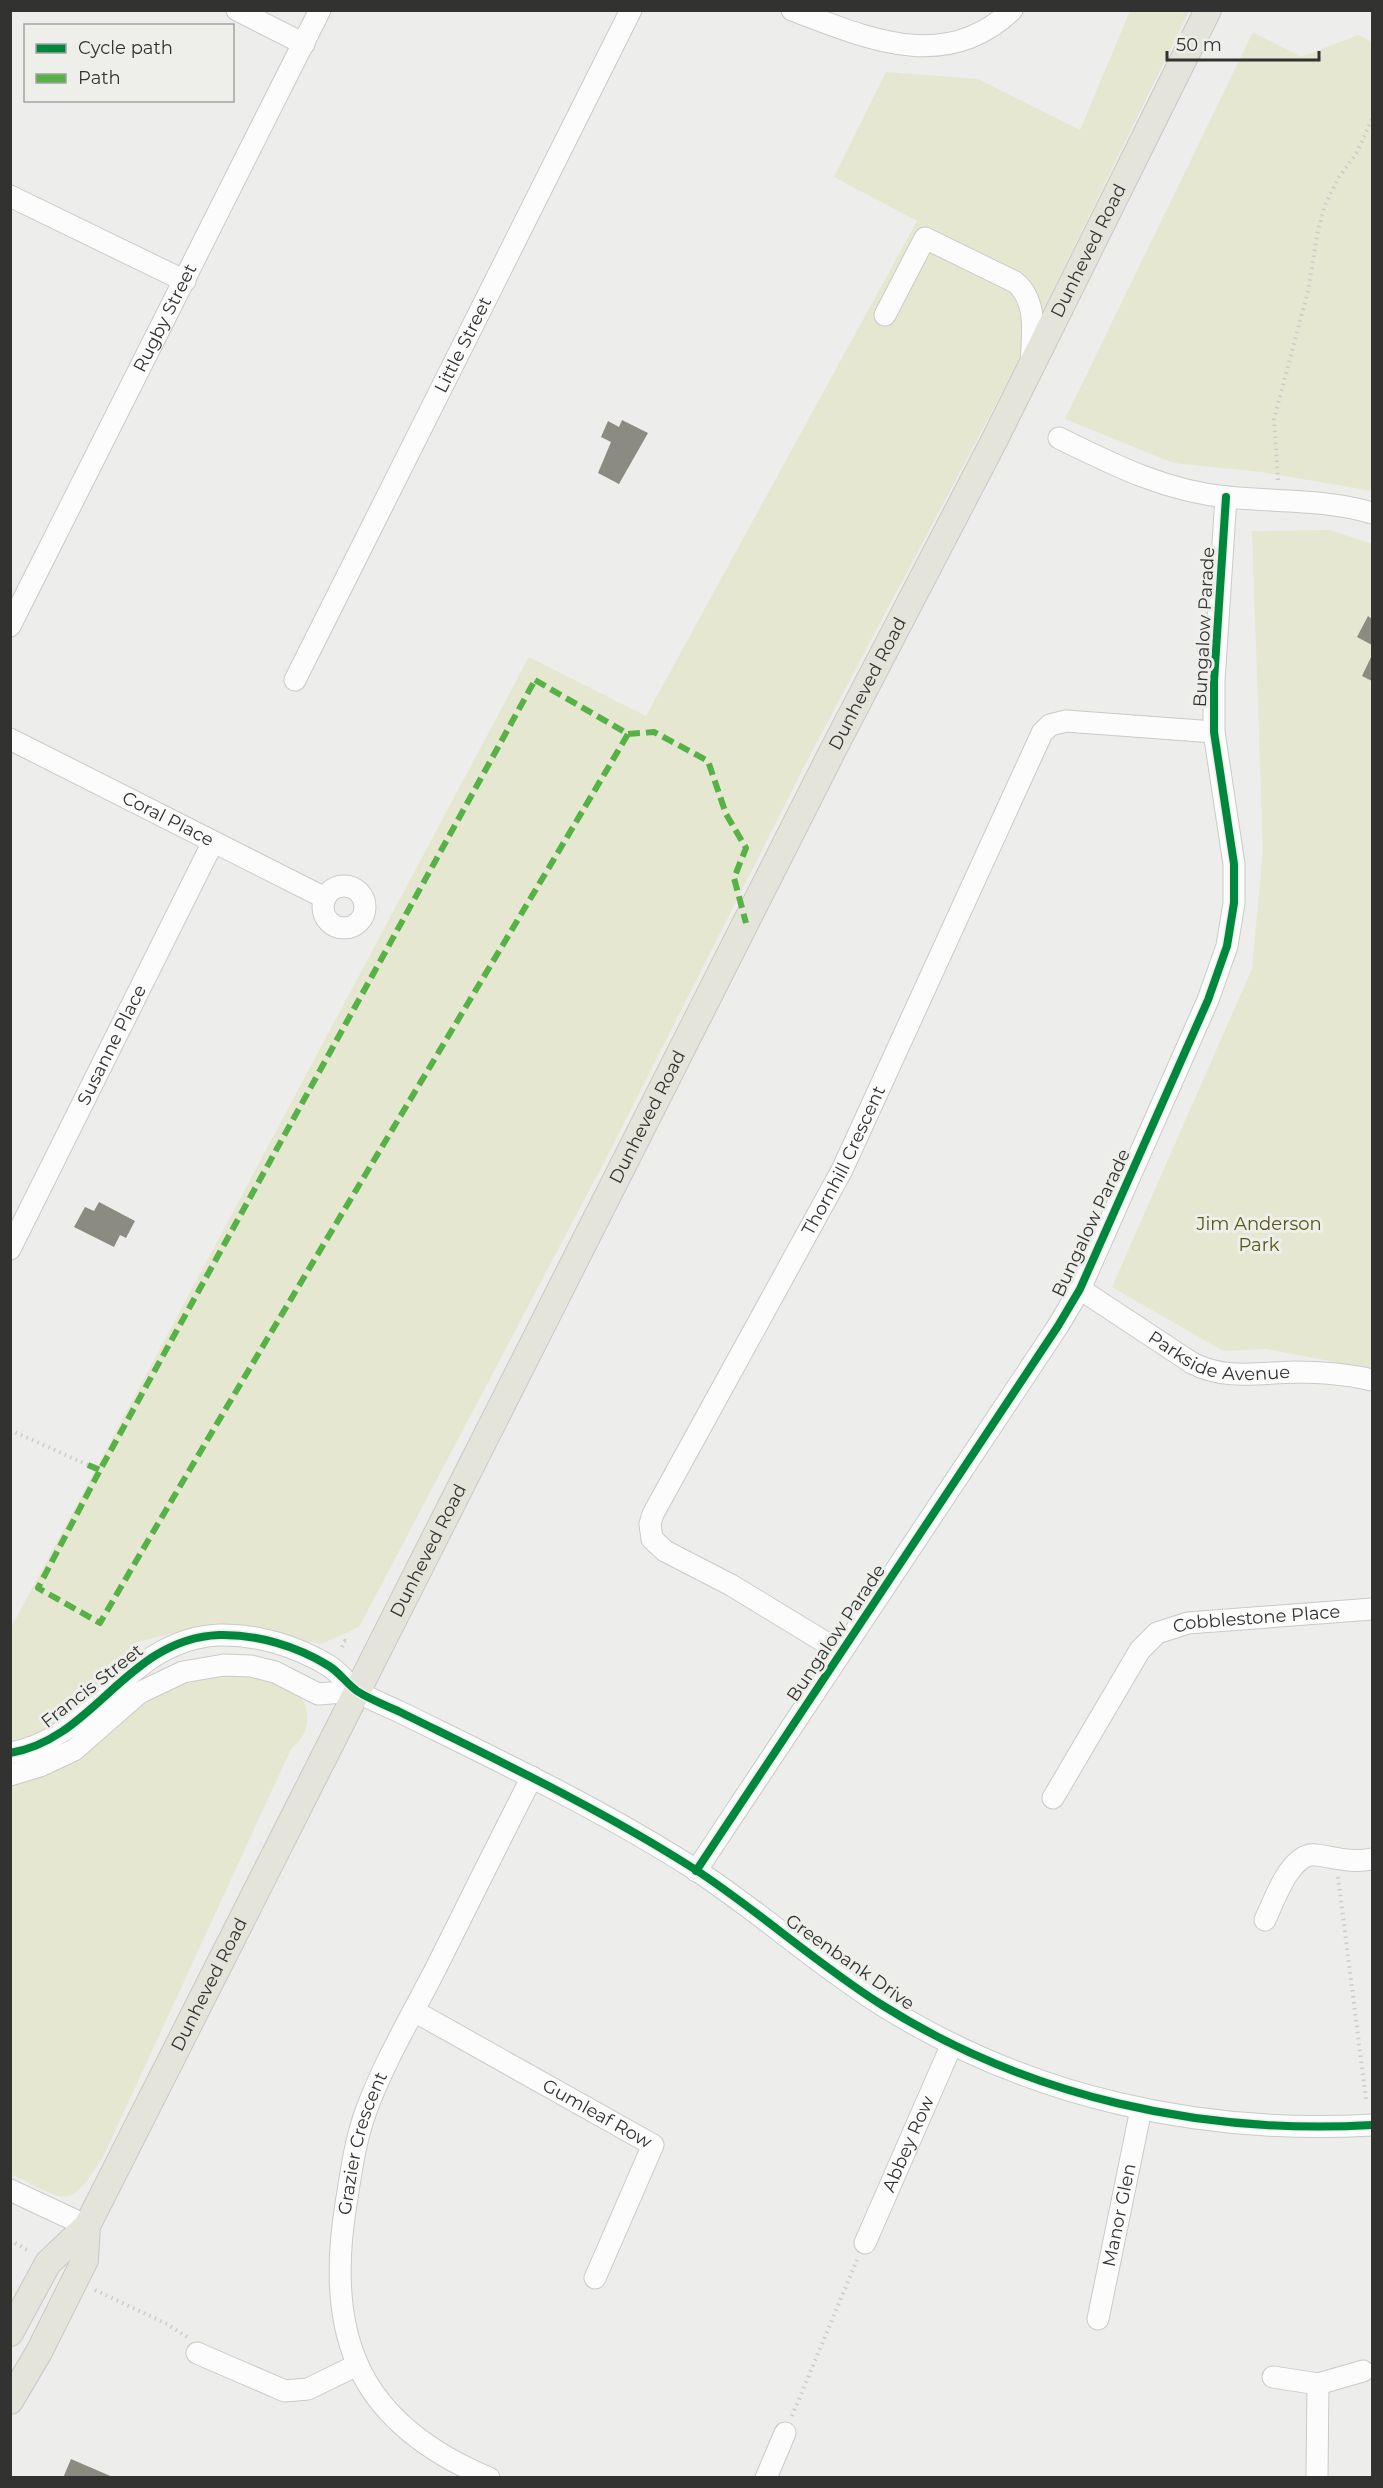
<svg xmlns="http://www.w3.org/2000/svg" width="1383" height="2488" viewBox="0 0 1383 2488" font-family="Montserrat,sans-serif">
  <style>
    .green { fill: #e6e7d0 }
    .building { fill: #8b8b82 }
    .lines { fill: none; stroke-linecap: round; stroke-linejoin: round }
    .minor-casing { stroke: #cacac8; stroke-width: 23 }
    .major-casing { stroke: #c8c8c6; stroke-width: 28 }
    .path { stroke: #cccccb; stroke-width: 4; stroke-dasharray: 1.5 4.5; stroke-linecap: butt }
    .minor { stroke: #fcfcfc; stroke-width: 21 }
    .major { stroke: #e4e4db; stroke-width: 26 }
    .quiet { stroke: #56b246; stroke-width: 6; stroke-dasharray: 12 6; stroke-linecap: butt }
    .cycleway-casing { stroke: #eeeeea; stroke-width: 11 }
    .cycleway { stroke: #00873e; stroke-width: 8 }
    .labels { text-anchor: middle; dominant-baseline: central; stroke-width: 6; stroke-linejoin: round; paint-order: stroke }
    .street-label { font-size: 18px; fill: #323230; stroke: #eeeeea }
    .park-label { font-size: 18px; fill: #575715; stroke: #eeeeea }
  </style>
  <rect width="100%" height="100%" fill="#ededeb"/>
  <path class="green" d="M1130 11H1189L1016 366 805 765 610 1151 359 1627 321 1644 215 1623 137 1642 111 1669 90 1696 55 1725 18 1744 11 1745V1628L529 657 646 716 917 221 834 177 886 72 978 79 1080 130Z
    M1253 32 1301 57 1358 35 1372 42V491L1262 472 1173 463 1065 419Z
    M1330 530 1372 544V1369L1266 1349 1223 1351 1112 1287 1252 969 1263 850 1252 531Z
    M228 1674C254 1675 304 1680 307 1713 309 1728 303 1738 291 1749L104 2155C68 2213 67 2201 11 2174L10 1784 51 1773 77 1759 144 1701 170 1687Z"/>
  <path class="building" d="M622 420 648 433 619 484 598 473 611 442 601 437 608 421 619 427Z
    M1368 616 1372 619V645L1357 637Z
    M1372 655V681L1362 676Z
    M99 1202 135 1221 126 1238 120 1235 114 1247 74 1227 85 1207 94 1211Z
    M71 2459 115 2478H63Z"/>
  <g class="lines">
    <g class="minor-casing">
      <g id="minor">
        <path d="M237 10 304 44"/>
        <path d="M792 10C867 38 945 74 1012 10"/>
        <path d="M10 196 185 281"/>
        <path d="M885 315 925 238 1015 282C1039 302 1032 337 1031 365"/>
        <path d="M1059 438C1114 465 1165 491 1227 497 1275 502 1326 499 1372 513"/>
        <path id="s1" d="M10 626 320 10"/>
        <path id="s2" d="M295 680 631 10"/>
        <path id="s3" d="M10 739 325 898"/>
        <circle cx="344" cy="907" r="21"/>
        <path id="s4" d="M10 1249 213 842"/>
        <path id="s5" d="M1080 1289 1192 1363C1224 1380 1259 1373 1293 1372 1320 1372 1347 1374 1372 1380"/>
        <path id="s6" d="M841 1652 731 1585 665 1551 652 1539 650 1524 653 1514 842 1170 1042 733 1050 725 1066 721 1214 732"/>
        <path d="M10 1753C95 1739 126 1639 219 1635 256 1634 297 1646 329 1666 339 1672 347 1684 357 1691 369 1699 385 1705 398 1711 499 1761 601 1809 696 1870 760 1912 817 1964 882 2005 1028 2097 1201 2135 1372 2125"/>
        <path d="M10 1775 40 1766 74 1750 139 1693 183 1672 224 1665 251 1666 275 1672 318 1694 356 1691"/>
        <path id="s7" d="M1053 1798 1140 1650 1157 1633 1188 1623 1372 1609"/>
        <path d="M696 1871 1058 1326 1080 1289 1208 1000 1227 946 1234 903V864L1214 732V681L1226 497"/>
        <path d="M1265 1920C1274 1901 1291 1850 1317 1855 1337 1858 1352 1863 1372 1859"/>
        <path id="s8" d="M414 2011 653 2145 595 2278"/>
        <path d="M10 2190 87 2226"/>
        <path id="s9" d="M865 2243 952 2044"/>
        <path id="s10" d="M1098 2319 1141 2109"/>
        <path d="M197 2353 285 2391 308 2389 357 2365"/>
        <path d="M1273 2377 1318 2384 1363 2371"/>
        <path id="s11" d="M489 2478C360 2424 324 2339 346 2204 351 2173 355 2141 366 2111 384 2062 412 2015 436 1968 468 1904 499 1841 532 1777"/>
        <path d="M766 2478 785 2433"/>
        <path d="M1317 2478 1318 2384"/>
      </g>
    </g>
    <g class="major-casing">
      <g id="major">
        <path id="s12" d="M10 2333 48 2263 87 2226 833 750 995 439 1208 10"/>
        <path d="M10 2401 39 2352 85 2260 87 2226"/>
      </g>
    </g>
    <path class="path" d="M1278 480 1274 419 1308 291 1318 230 1325 205 1339 177 1356 154 1372 119
      M10 1430 88 1465
      M342 1647 345 1641 349 1642
      M1338 1877 1366 2099
      M15 2243 29 2251
      M95 2290 167 2324 187 2337
      M792 2416 857 2260"/>
    <use href="#minor" class="minor"/>
    <use href="#major" class="major"/>
    <path class="quiet" d="M535 680 628 734C453 1031 273 1325 100 1623L38 1588 100 1470Z
      M628 734 654 732 708 761 726 814 746 848 734 878 746 923
      M88 1465 100 1470"/>
    <g class="cycleway-casing">
      <path id="cycleway" d="M10 1753C95 1739 126 1639 219 1635 256 1634 297 1646 329 1666 339 1672 347 1684 357 1691 369 1699 385 1705 398 1711 499 1761 601 1809 696 1870 760 1912 817 1964 882 2005 1028 2097 1201 2135 1372 2125
        M696 1871 1058 1326 1080 1289 1208 1000 1227 946 1234 903V864L1214 732V681L1226 497"/>
    </g>
    <use href="#cycleway" class="cycleway"/>
  </g>
  <g class="labels">
    <g class="street-label">
      <text stroke="none"><textPath href="#s12" startOffset="2348">Dunheved Road</textPath></text>
      <text stroke="none"><textPath href="#s1" startOffset="345">Rugby Street</textPath></text>
      <text stroke="none"><textPath href="#s2" startOffset="375">Little Street</textPath></text>
      <text transform="translate(1204 627) rotate(-87)">Bungalow Parade</text>
      <text stroke="none"><textPath href="#s12" startOffset="1862">Dunheved Road</textPath></text>
      <text stroke="none"><textPath href="#s3" startOffset="177">Coral Place</textPath></text>
      <text stroke="none"><textPath href="#s4" startOffset="228">Susanne Place</textPath></text>
      <text stroke="none"><textPath href="#s12" startOffset="1376">Dunheved Road</textPath></text>
      <text stroke="none"><textPath href="#s6" startOffset="648">Thornhill Crescent</textPath></text>
      <text transform="translate(1091 1223) rotate(-65)">Bungalow Parade</text>
      <text stroke="none"><textPath href="#s5" startOffset="159">Parkside Avenue</textPath></text>
      <text stroke="none"><textPath href="#s12" startOffset="890">Dunheved Road</textPath></text>
      <text stroke="none"><textPath href="#s7" startOffset="297">Cobblestone Place</textPath></text>
      <text transform="translate(836 1633) rotate(-56)">Bungalow Parade</text>
      <text transform="translate(92 1686) rotate(-38)">Francis Street</text>
      <text transform="translate(850 1962) rotate(35)">Greenbank Drive</text>
      <text stroke="none"><textPath href="#s12" startOffset="404">Dunheved Road</textPath></text>
      <text stroke="none"><textPath href="#s8" startOffset="210">Gumleaf Row</textPath></text>
      <text stroke="none"><textPath href="#s9" startOffset="108">Abbey Row</textPath></text>
      <text stroke="none"><textPath href="#s11" startOffset="404">Grazier Crescent</textPath></text>
      <text stroke="none"><textPath href="#s10" startOffset="106">Manor Glen</textPath></text>
    </g>
    <g class="park-label">
      <text x="1259" y="1224">Jim Anderson<tspan x="1259" dy="21">Park</tspan></text>
    </g>
  </g>
  <rect width="1383" height="2488" fill="none" stroke="#323230" stroke-width="24"/>
  <rect x="24" y="24" width="210" height="78" fill="#eeeeea" stroke="#a3a3a0" stroke-width="1.5"/>
  <rect x="36" y="44" width="30" height="9" fill="#00873e" stroke="#a3a3a0" stroke-width="1.5"/>
  <text x="78" y="54" font-size="18" fill="#323230">Cycle path</text>
  <rect x="36" y="74" width="30" height="9" fill="#56b246" stroke="#a3a3a0" stroke-width="1.5"/>
  <text x="78" y="84" font-size="18" fill="#323230">Path</text>
  <path d="M1167 51v9h152v-9" fill="none" stroke="#323230" stroke-width="3"/>
  <text x="1176" y="51" font-size="18" fill="#323230" stroke="#eeeeea" stroke-width="4.5" paint-order="stroke">50 m</text>
</svg>
